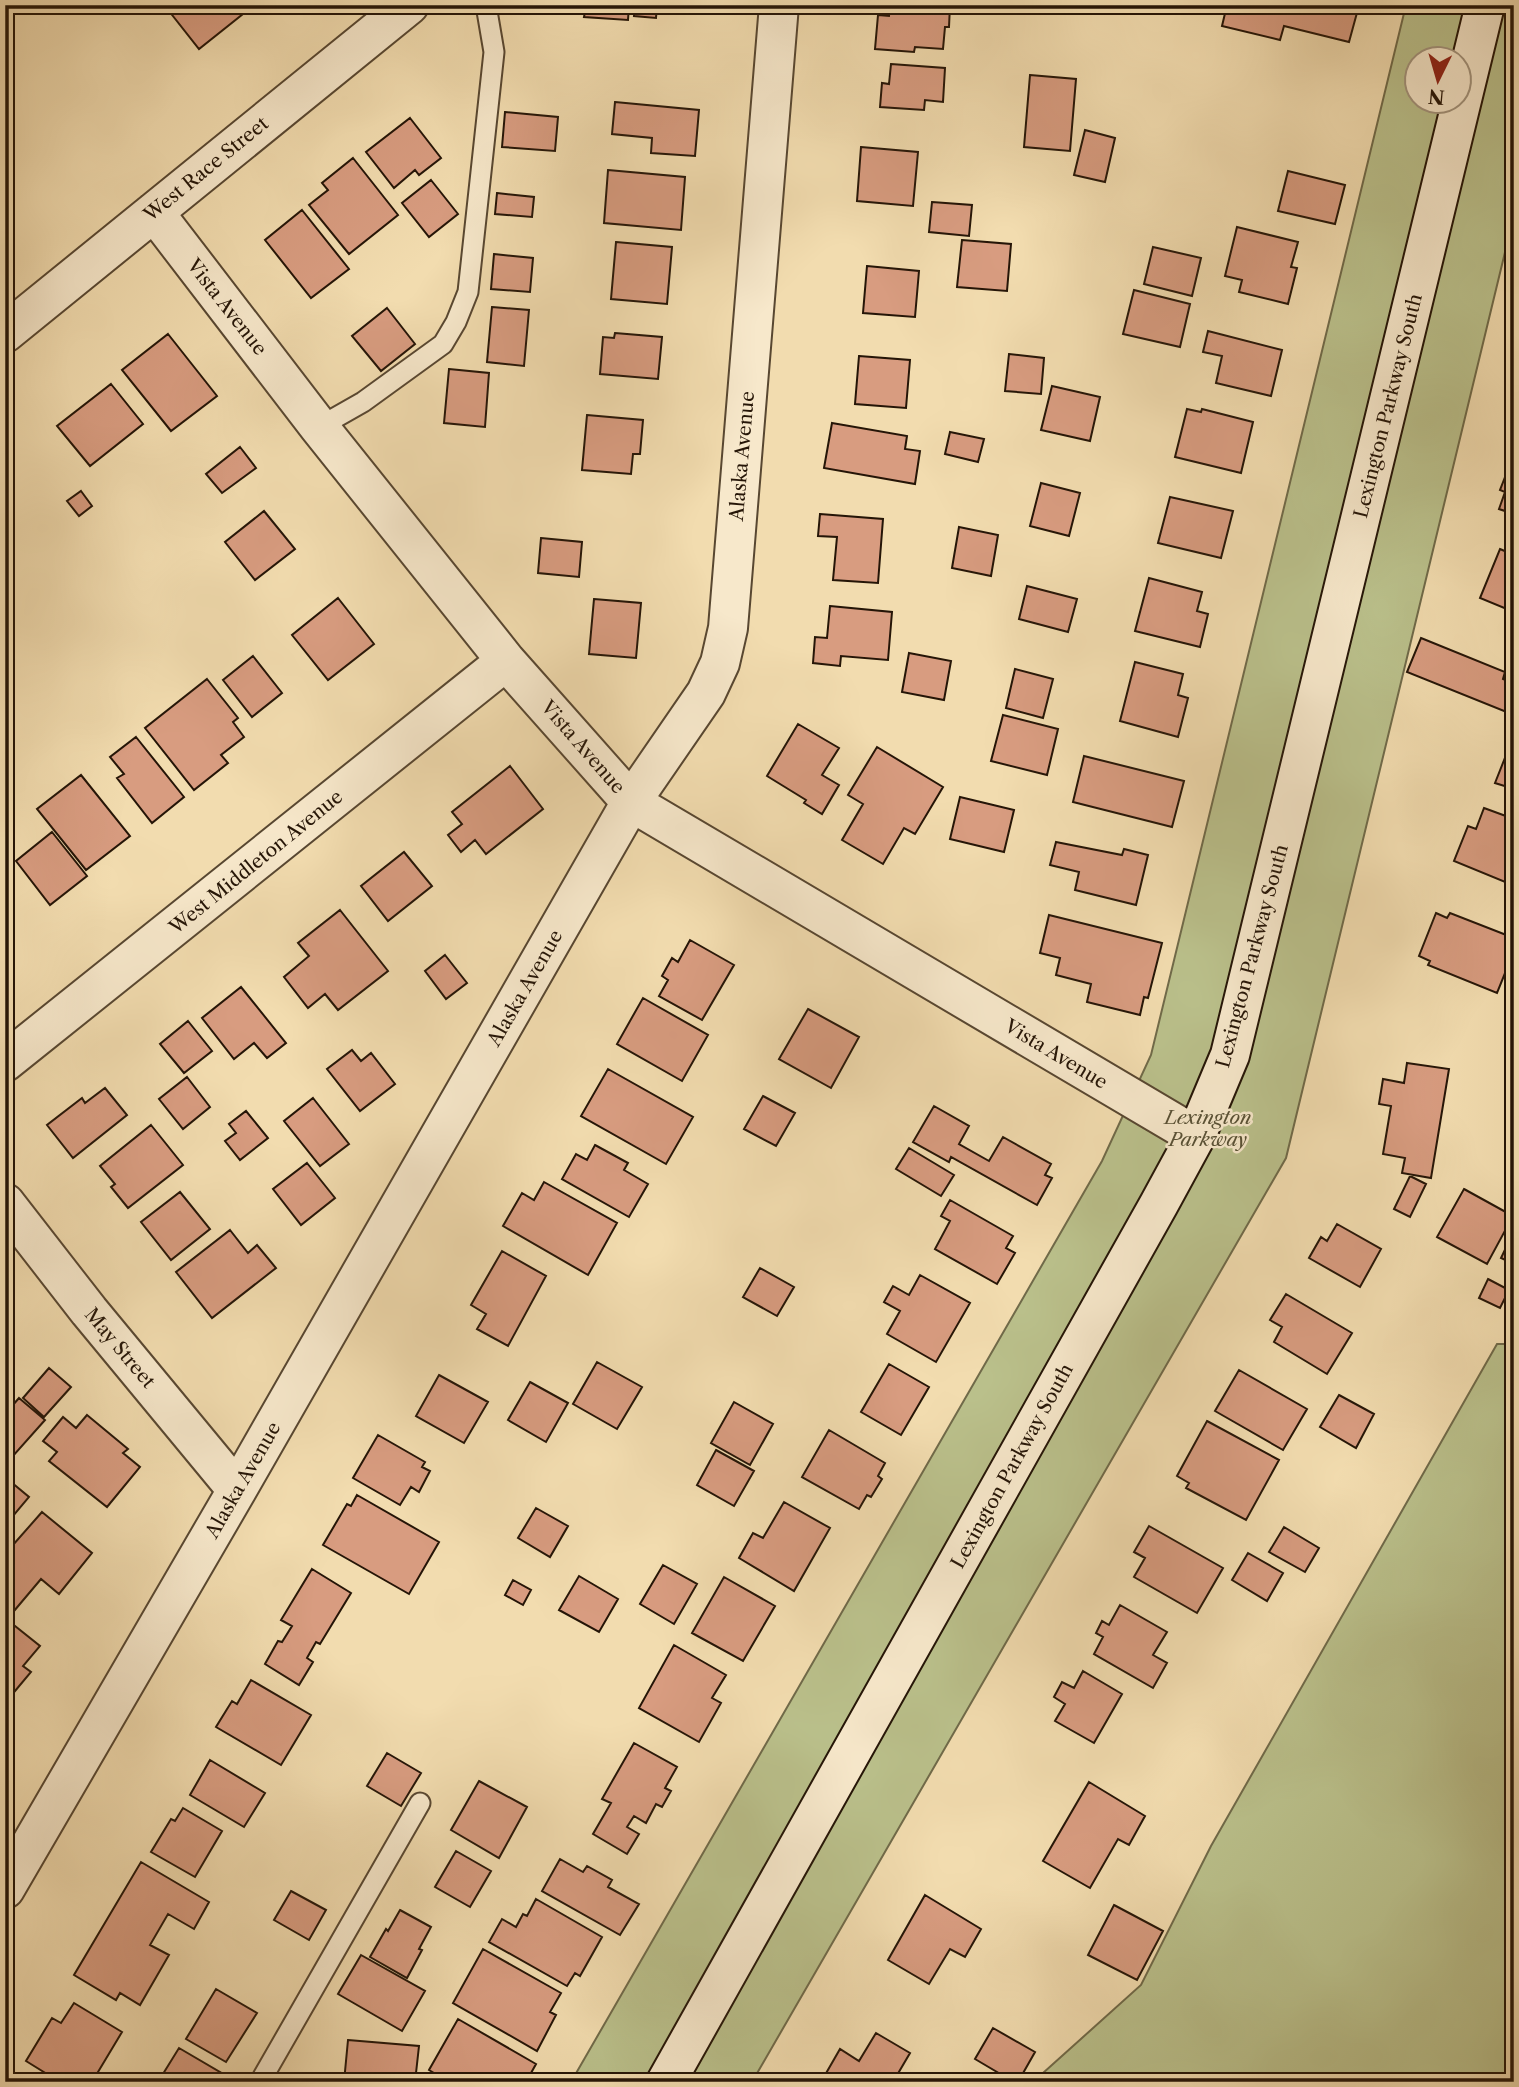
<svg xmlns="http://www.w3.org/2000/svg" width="1519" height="2087" viewBox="0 0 1519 2087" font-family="'Libre Caslon Text',serif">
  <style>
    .green { fill: #bac08b; stroke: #706a49; stroke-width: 2; fill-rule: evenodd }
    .building { fill: #d89c80; stroke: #251507; stroke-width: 2 }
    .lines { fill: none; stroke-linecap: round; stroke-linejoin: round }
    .lane-casing { stroke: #584731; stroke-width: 23 }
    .street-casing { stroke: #584731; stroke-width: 42 }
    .secondary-casing { stroke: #251507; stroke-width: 42 }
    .lane { stroke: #f7e8cb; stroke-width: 19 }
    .street { stroke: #f7e8cb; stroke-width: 38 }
    .secondary { stroke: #f7e8cb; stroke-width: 38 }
    .labels { text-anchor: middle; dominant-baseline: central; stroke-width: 5; stroke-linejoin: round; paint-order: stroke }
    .street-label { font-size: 19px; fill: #251507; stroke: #f7e8cb }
    .park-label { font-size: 19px; font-style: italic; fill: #595135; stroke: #f7e8cb }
  </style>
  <rect width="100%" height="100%" fill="#f2dcaf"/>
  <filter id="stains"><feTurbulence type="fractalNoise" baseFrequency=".00286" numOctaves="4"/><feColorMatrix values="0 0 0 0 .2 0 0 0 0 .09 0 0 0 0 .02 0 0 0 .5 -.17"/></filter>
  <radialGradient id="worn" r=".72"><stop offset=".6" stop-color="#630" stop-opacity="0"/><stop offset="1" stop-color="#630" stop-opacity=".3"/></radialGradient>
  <path class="green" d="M1406 5H1514V215L1286 1158 752 2082H571L1102 1161 1151 1055ZM1418 60H1460V102H1418Z
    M1497 1344H1514V2082H1033L1141 1985 1211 1846Z"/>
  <path class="building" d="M177 5H253V6L199 49 169 11Z
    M560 5H629L628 20 584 17 585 12 560 10Z
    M635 5H657L656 18 634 16Z
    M890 5H950L949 27H945L943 49 915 47 914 52 875 49 878 15 889 16Z
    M1227 5H1354L1353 8 1358 9 1349 42 1284 26 1280 40 1222 26Z
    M891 64 945 68 943 102 925 100 924 110 880 107 882 83 889 84Z
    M1030 75 1076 79 1070 151 1024 147Z
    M615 102 699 110 695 156 651 153 652 138 612 134Z
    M505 112 558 117 555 151 502 147Z
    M410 118 441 158 419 175 415 170 394 188 366 152Z
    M1085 130 1115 138 1105 182 1074 175Z
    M861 147 918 152 913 206 857 201Z
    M353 158 398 215 349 254 309 205 328 190 322 183Z
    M608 170 685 177 681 230 604 223Z
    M1288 171 1345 185 1335 224 1278 211Z
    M431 180 458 214 429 237 402 203Z
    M497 193 534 197 532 217 495 214Z
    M932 202 972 205 969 236 929 232Z
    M302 210 349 269 311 298 265 240Z
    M1237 227 1298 242 1291 267 1297 268 1288 304 1239 292 1242 280 1225 276Z
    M962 240 1011 244 1007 291 957 287Z
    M616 242 672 247 667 304 611 299Z
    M1153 247 1201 258 1192 296 1144 284Z
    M494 254 533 258 530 292 491 289Z
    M867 266 919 271 915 317 863 313Z
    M1134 290 1190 304 1180 347 1123 334Z
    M492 307 529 310 524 366 487 362Z
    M387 308 415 344 381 371 352 336Z
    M1208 331 1282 350 1271 396 1216 383 1222 356 1203 352Z
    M615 333 662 337 658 379 600 374 603 337 614 338Z
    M168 334 217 396 171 431 122 370Z
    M1009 354 1044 358 1041 394 1005 391Z
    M859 356 910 360 906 408 855 404Z
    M449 369 489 373 485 427 444 423Z
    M111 384 143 424 90 466 57 426Z
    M1052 386 1100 397 1090 441 1041 430Z
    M1187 409 1201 412 1202 409 1253 422 1241 473 1175 457Z
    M587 415 643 420 640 454H633L631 474 582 470Z
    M832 423 907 436 905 449 920 451 915 484 824 468Z
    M950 432 984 439 978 462 945 454Z
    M240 447 256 468 222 493 206 474Z
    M1514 468V514L1499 509 1505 492 1500 490 1507 472 1512 474Z
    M1041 483 1080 493 1069 536 1030 526Z
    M81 491 92 506 79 516 67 501Z
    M1170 497 1233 511 1221 558 1158 543Z
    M264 511 295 549 255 580 225 542Z
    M820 514 883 519 878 583 833 580 837 537 818 536Z
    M959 527 998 535 991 576 952 568Z
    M541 538 582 542 579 577 538 573Z
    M1500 549 1514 555V612L1480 598Z
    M1149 578 1202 592 1197 611 1208 614 1200 647 1135 631Z
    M1027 586 1077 599 1068 632 1019 619Z
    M338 598 374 644 328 680 292 635Z
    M594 599 641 603 636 658 589 654Z
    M830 606 892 612 888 660 841 656 840 666 813 663 815 637 827 638Z
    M1421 638 1505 672 1503 679 1514 684V715L1407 672Z
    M909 653 951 661 944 700 902 692Z
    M253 656 282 693 252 717 223 680Z
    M1135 662 1183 674 1178 695 1188 698 1178 737 1120 721Z
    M1015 669 1053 679 1043 718 1006 708Z
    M207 679 238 718 233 722 244 737 221 755 228 763 194 790 145 728Z
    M1003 715 1058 729 1047 775 991 761Z
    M798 724 839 748 822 775 839 785 822 814 804 803 806 800 767 776Z
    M1514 735V789L1495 783Z
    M136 737 184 797 152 823 117 778 124 774 110 757Z
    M877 747 943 787 915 834 904 828 883 864 842 840 863 804 848 795Z
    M1084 756 1184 781 1172 827 1073 802Z
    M510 766 543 809 486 854 475 840 461 852 448 835 462 824 452 812Z
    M81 775 130 836 86 870 37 809Z
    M960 797 1014 810 1004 852 950 839Z
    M1484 808 1514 819V875L1510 884 1454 861 1468 826 1476 829Z
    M52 832 87 876 50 905 16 861Z
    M1056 842 1122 855 1124 849 1148 855 1136 905 1075 890 1079 872 1050 865Z
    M404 852 432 886 388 921 361 886Z
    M340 910 388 971 338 1010 325 994 308 1008 284 977 309 956 298 943Z
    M1436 913 1447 918 1450 913 1514 938V951L1497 993 1428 965 1430 961 1419 956Z
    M1049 915 1162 943 1148 998 1144 997 1140 1015 1087 1002 1091 984 1056 975 1060 958 1040 953Z
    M690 940 734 965 702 1020 659 996 668 980 662 976 672 958 678 962Z
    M445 955 467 983 446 999 425 971Z
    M241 987 286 1043 267 1058 254 1043 234 1059 202 1018Z
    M643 998 708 1035 682 1081 617 1044Z
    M808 1009 859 1037 831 1088 779 1059Z
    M188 1021 212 1051 184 1073 160 1044Z
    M352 1050 361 1061 371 1053 395 1084 360 1111 327 1069Z
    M1407 1063 1449 1069 1431 1178 1402 1173 1405 1158 1383 1154 1391 1106 1379 1104 1383 1079 1404 1083Z
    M608 1069 693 1117 666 1164 581 1116Z
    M187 1077 210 1107 183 1129 159 1099Z
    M105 1088 127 1115 73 1158 47 1125 82 1098 85 1103Z
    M763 1096 795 1113 776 1146 744 1129Z
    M313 1098 349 1144 320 1166 284 1121Z
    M934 1106 969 1126 959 1144 989 1161 1003 1137 1051 1164 1045 1175 1052 1178 1037 1205 951 1157 949 1162 913 1142Z
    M246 1111 268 1138 240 1160 225 1141 236 1133 229 1124Z
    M151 1125 183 1165 128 1208 111 1187 115 1184 100 1166Z
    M595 1145 628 1163 624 1170 648 1184 629 1217 562 1179 576 1154 587 1160Z
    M909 1148 954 1175 941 1196 896 1169Z
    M307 1163 335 1198 301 1225 273 1189Z
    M1410 1176 1426 1184 1410 1217 1394 1209Z
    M544 1182 617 1223 588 1275 503 1226 522 1193 534 1200Z
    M1464 1189 1513 1216 1487 1264 1437 1237Z
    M180 1192 210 1229 171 1260 141 1222Z
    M950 1200 1013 1236 1006 1248 1015 1253 997 1284 935 1249 950 1221 941 1216Z
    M1337 1224 1381 1249 1360 1287 1309 1258 1321 1237 1327 1241Z
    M230 1230 248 1253 257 1245 276 1268 212 1318 176 1272Z
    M1514 1231V1264L1501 1258Z
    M502 1251 546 1276 508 1346 477 1329 486 1314 471 1305Z
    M760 1268 794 1287 777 1316 743 1297Z
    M920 1275 970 1303 936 1362 887 1334 900 1311 884 1302 893 1286 909 1295Z
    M1488 1279 1509 1290 1500 1308 1479 1298Z
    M1286 1294 1352 1333 1327 1374 1274 1342 1282 1327 1270 1320Z
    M597 1362 642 1387 617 1429 573 1404Z
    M889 1364 929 1387 901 1435 861 1412Z
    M49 1368 71 1387 44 1417 23 1398Z
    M1239 1370 1307 1409 1283 1450 1215 1411Z
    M439 1375 488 1402 464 1443 416 1416Z
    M530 1382 568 1403 546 1442 508 1420Z
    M1339 1395 1374 1414 1356 1448 1320 1427Z
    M19 1398 45 1420 13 1456 5 1450V1414Z
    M734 1402 773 1424 750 1465 711 1443Z
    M87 1415 128 1449 123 1453 140 1467 107 1507 49 1461 57 1452 43 1441 63 1417 76 1428Z
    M1207 1421 1279 1460 1246 1520 1186 1488 1189 1483 1177 1476Z
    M829 1430 885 1463 878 1476 882 1479 871 1497 867 1495 859 1509 802 1477Z
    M378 1435 425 1462 422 1467 430 1471 419 1492 411 1487 400 1505 353 1478Z
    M716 1450 754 1471 734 1506 697 1485Z
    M5 1477 29 1497 8 1522 5 1520Z
    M357 1495 439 1542 409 1594 323 1545 347 1504 351 1506Z
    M784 1502 830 1528 794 1591 739 1558 753 1533 763 1538Z
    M536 1508 568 1526 550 1557 518 1538Z
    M42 1512 92 1553 59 1594 41 1579 14 1611 5 1604V1554Z
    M1149 1526 1223 1568 1197 1613 1134 1577 1145 1558 1134 1552Z
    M1284 1527 1319 1548 1305 1572 1269 1552Z
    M1248 1553 1283 1573 1267 1601 1232 1580Z
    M663 1565 697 1584 674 1624 640 1604Z
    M312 1569 351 1593 320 1644 316 1642 307 1658 313 1662 299 1685 265 1664 278 1641 282 1642 292 1626 281 1620Z
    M579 1576 618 1599 599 1632 559 1610Z
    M724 1577 775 1606 743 1661 692 1633Z
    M513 1580 531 1590 523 1605 505 1595Z
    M1120 1605 1167 1632 1153 1655 1167 1663 1153 1688 1094 1654 1103 1637 1096 1633 1102 1621 1109 1625Z
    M5 1618 40 1646 23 1666 31 1672 10 1697 5 1693Z
    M674 1645 726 1675 712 1698 721 1703 699 1742 639 1708Z
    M1083 1671 1122 1694 1094 1743 1055 1721 1065 1704 1054 1697 1062 1682 1074 1688Z
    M251 1680 311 1715 281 1765 216 1727 232 1701 237 1704Z
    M634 1743 677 1767 665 1788 671 1791 662 1807 656 1804 646 1823 634 1816 627 1827 639 1834 627 1854 593 1834 611 1803 602 1799Z
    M387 1753 421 1773 401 1806 367 1786Z
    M210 1760 265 1793 244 1827 190 1795Z
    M479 1781 527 1807 499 1858 451 1830Z
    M1089 1782 1145 1816 1129 1845 1118 1839 1090 1888 1043 1861Z
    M183 1808 222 1831 195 1877 151 1852 171 1819 175 1821Z
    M456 1851 491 1871 470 1907 435 1887Z
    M560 1859 583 1872 587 1866 612 1880 608 1887 639 1904 620 1935 542 1891Z
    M141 1862 209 1902 194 1929 168 1914 150 1945 169 1955 140 2005 120 1993 116 2000 74 1975Z
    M291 1891 326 1910 309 1940 274 1920Z
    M925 1895 981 1929 965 1957 950 1949 929 1984 888 1960Z
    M536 1899 602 1937 580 1976 575 1973 567 1986 489 1942 502 1919 516 1927 523 1914 527 1916Z
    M1114 1905 1163 1931 1137 1980 1088 1955Z
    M400 1910 431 1927 419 1949 422 1950 407 1978 370 1957 386 1929 388 1931Z
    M483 1949 561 1993 550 2012 556 2015 537 2051 453 2003Z
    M361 1955 425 1991 402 2031 338 1994Z
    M216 1989 257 2013 226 2062 186 2039Z
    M74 2003 122 2032 92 2082H60L26 2061 52 2018 61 2023Z
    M458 2019 536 2064 526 2082H449L429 2070Z
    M993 2028 1035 2052 1018 2082H1014L975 2059Z
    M876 2033 910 2053 893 2082H821L840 2049 859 2061Z
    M348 2040 419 2046 415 2082H344Z
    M179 2048 230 2078 228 2082H158Z"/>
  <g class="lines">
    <g class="lane-casing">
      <path id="lane" d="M319 427 363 402 443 344 456 322 468 292 494 52 487 11 484 5
        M260 2082 420 1803"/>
    </g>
    <g class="street-casing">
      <path id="street" d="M154 212 319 427 506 661 631 802 1196 1136
        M5 333 409 5
        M5 1062 506 661
        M5 1203 89 1311 237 1490
        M5 1889 237 1490 631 802 706 693 720 663 728 628 779 5"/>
    </g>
    <g class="secondary-casing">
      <path id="secondary" d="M666 2082 1159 1204 1196 1136 1230 1055 1485 5"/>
    </g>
    <use href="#lane" class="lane"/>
    <use href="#street" class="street"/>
    <use href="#secondary" class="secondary"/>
  </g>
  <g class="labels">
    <g class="street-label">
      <text transform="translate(206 169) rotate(-39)">West Race Street</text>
      <text transform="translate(227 307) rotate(52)">Vista Avenue</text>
      <text transform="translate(1388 406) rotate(-76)">Lexington Parkway South</text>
      <text transform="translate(742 456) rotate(-85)">Alaska Avenue</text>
      <text transform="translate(583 747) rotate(49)">Vista Avenue</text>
      <text transform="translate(256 862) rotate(-39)">West Middleton Avenue</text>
      <text transform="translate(1252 956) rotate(-75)">Lexington Parkway South</text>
      <text transform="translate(525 988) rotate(-60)">Alaska Avenue</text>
      <text transform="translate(1056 1054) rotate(31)">Vista Avenue</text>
      <text transform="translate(120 1348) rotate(50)">May Street</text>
      <text transform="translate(1012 1466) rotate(-61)">Lexington Parkway South</text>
      <text transform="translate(243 1480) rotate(-60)">Alaska Avenue</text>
    </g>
    <g class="park-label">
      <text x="1208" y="1117">Lexington<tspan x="1208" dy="22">Parkway</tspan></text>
    </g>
  </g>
  <rect width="1519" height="2087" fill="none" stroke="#f2dcaf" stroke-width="28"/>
  <rect x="7" y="7" width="1505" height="2073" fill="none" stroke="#251507" stroke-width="3.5"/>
  <rect x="14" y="14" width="1491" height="2059" fill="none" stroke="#251507" stroke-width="2"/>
  <g transform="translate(1438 80) rotate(185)"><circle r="33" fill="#f7e8cb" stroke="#a3947d" stroke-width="2"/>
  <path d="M0-5L12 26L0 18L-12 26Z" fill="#8f2418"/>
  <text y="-10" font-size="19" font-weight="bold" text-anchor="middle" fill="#251507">N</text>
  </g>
  <rect width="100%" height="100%" filter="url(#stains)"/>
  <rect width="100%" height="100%" fill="url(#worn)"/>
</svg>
